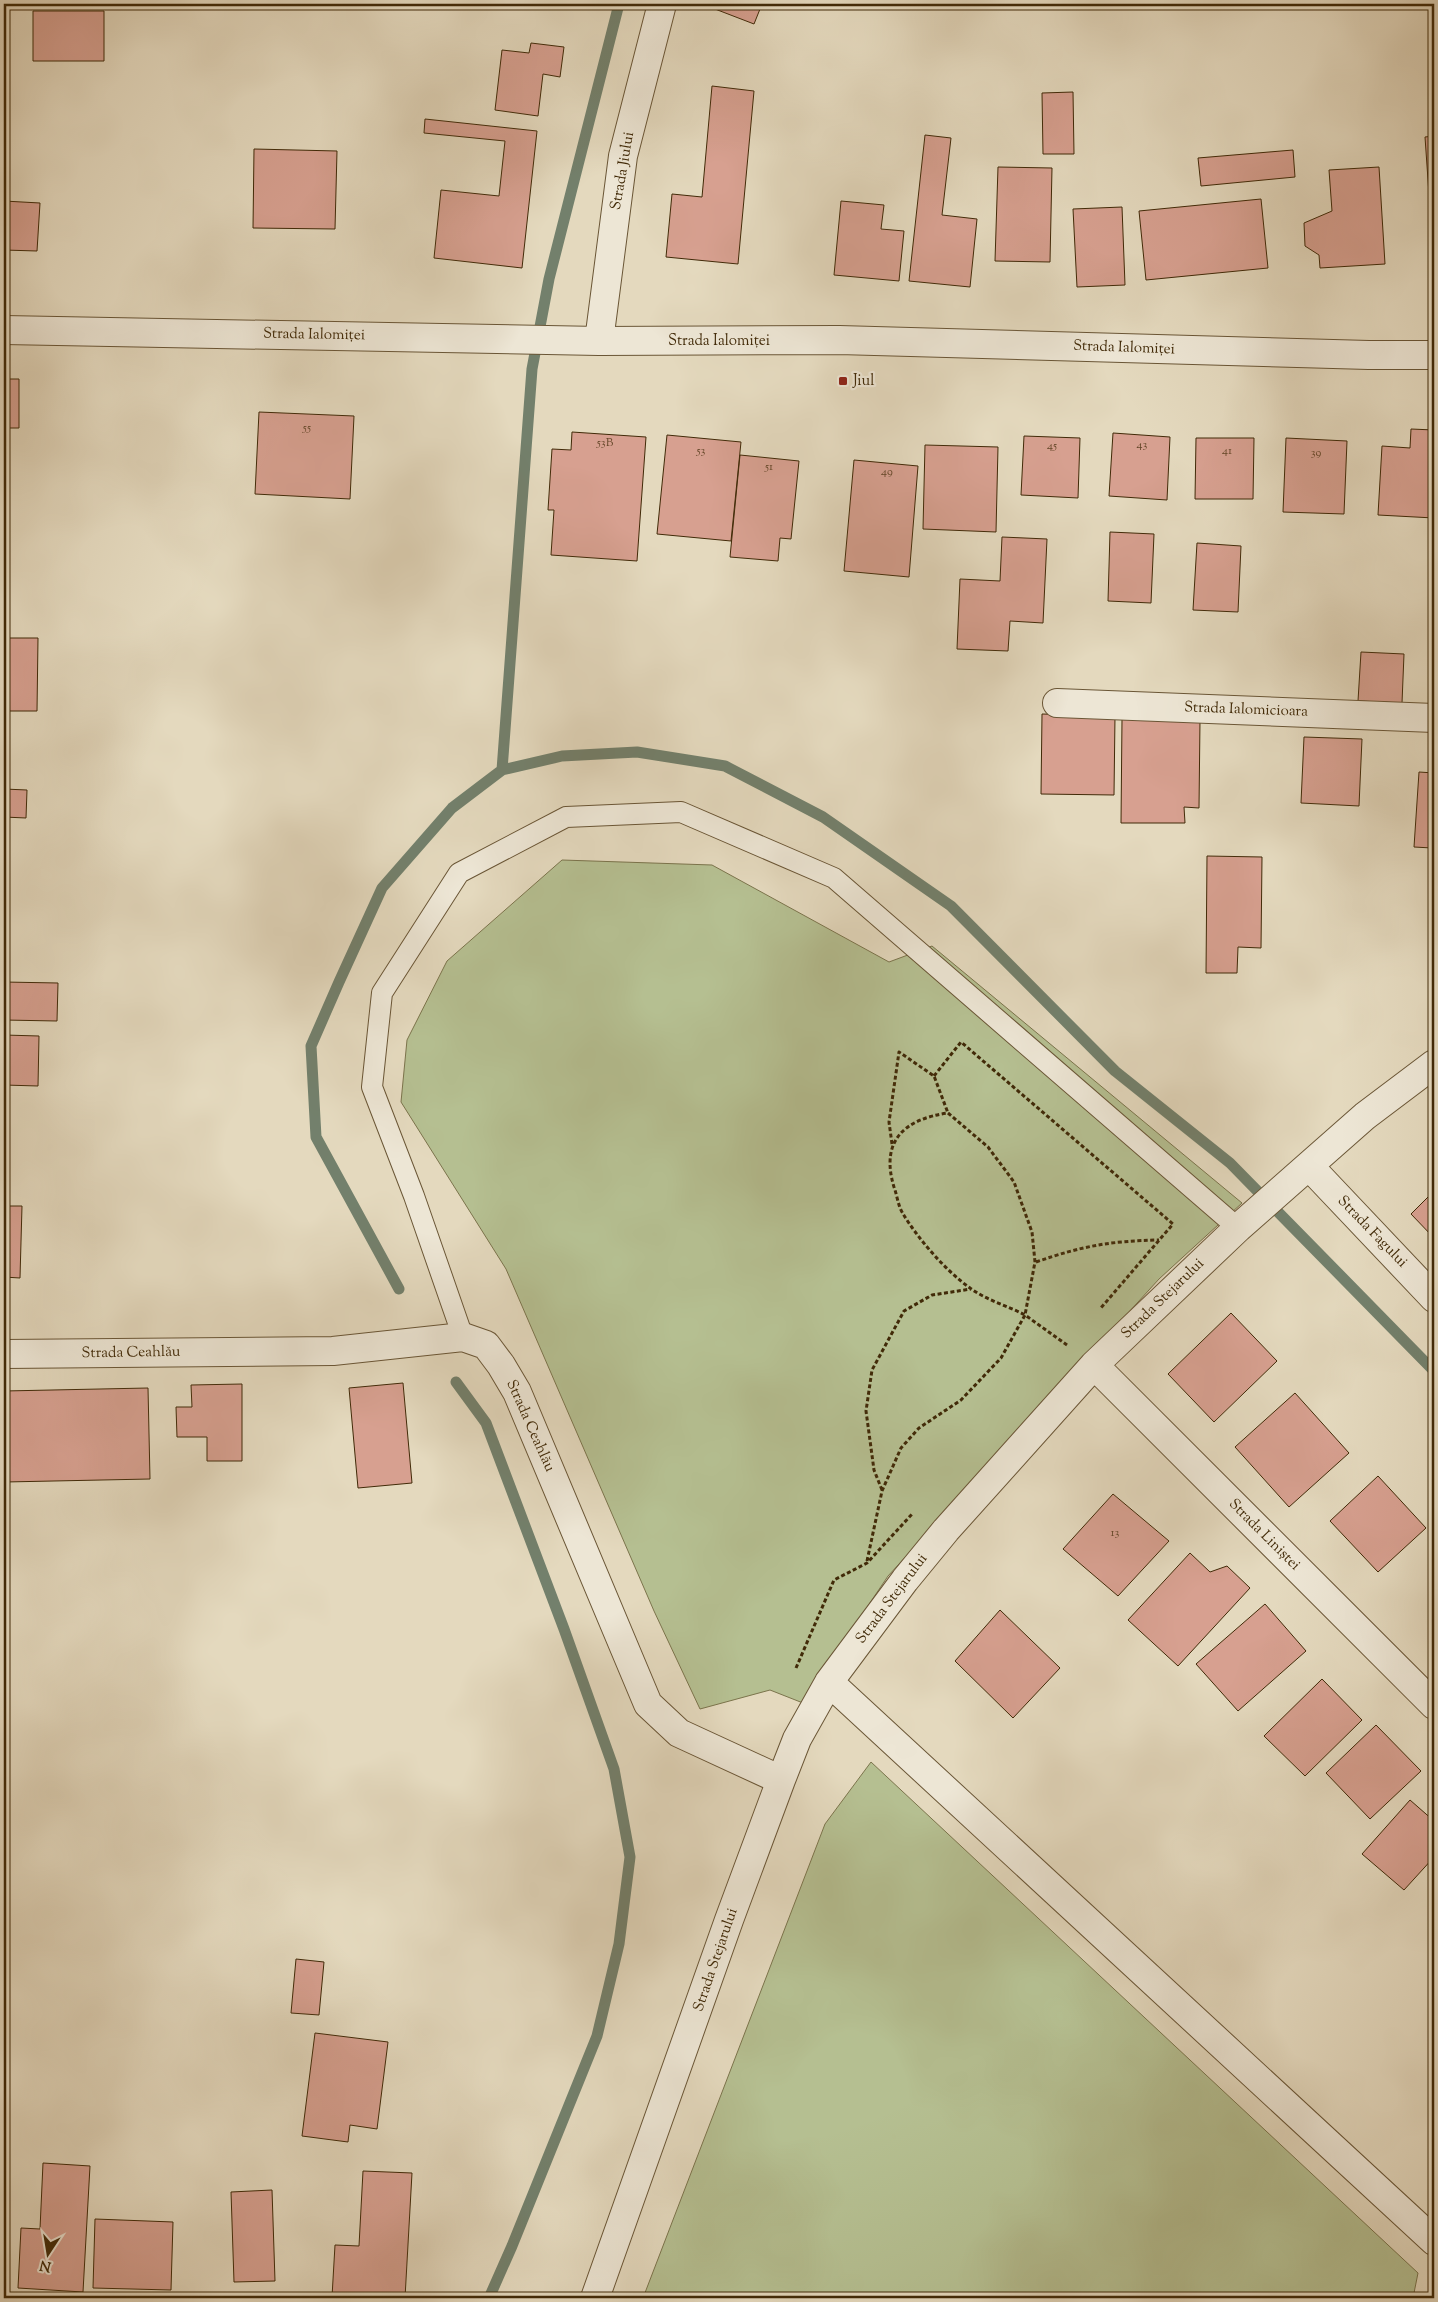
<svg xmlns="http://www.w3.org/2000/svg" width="1438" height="2302" viewBox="0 0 1438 2302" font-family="'Sorts Mill Goudy',serif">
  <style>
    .green { fill: #b5bf91; stroke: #7b744c }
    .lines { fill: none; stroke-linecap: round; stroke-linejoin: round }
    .stream { stroke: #73806c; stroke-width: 11 }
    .building { fill: #d7a090; stroke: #412a08 }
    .service-casing { stroke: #6a5636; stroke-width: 22 }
    .minor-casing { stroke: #6a5636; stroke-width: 30 }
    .path { stroke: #412a08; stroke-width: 3; stroke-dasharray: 4 2.5; stroke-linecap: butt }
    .service { stroke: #ede6d5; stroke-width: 20 }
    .minor { stroke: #ede6d5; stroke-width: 28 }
    .poi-dot { fill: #8f2418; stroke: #ede6d5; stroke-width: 2 }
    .labels { text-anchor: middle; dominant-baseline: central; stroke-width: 4.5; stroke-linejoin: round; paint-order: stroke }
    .number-label { font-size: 12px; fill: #66482a }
    .street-label { font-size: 15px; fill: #412a08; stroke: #ede6d5 }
    .poi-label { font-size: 15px; fill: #412a08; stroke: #ede6d5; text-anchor: start }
  </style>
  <rect width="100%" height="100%" fill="#e4d9be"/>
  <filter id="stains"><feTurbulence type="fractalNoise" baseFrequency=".004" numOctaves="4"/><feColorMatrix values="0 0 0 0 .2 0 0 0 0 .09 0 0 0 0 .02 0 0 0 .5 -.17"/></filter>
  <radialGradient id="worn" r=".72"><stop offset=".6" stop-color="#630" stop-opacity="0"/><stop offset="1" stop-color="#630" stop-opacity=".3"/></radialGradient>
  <path class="green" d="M562 860 712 865 889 962 932 946 1242 1203 1159 1279 888 1576 803 1703 770 1690 700 1709 654 1611 506 1269 401 1102 407 1040 447 961Z
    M871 1762 1418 2273 1413 2298H643L825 1824Z"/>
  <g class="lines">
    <path class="stream" d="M502 770 532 369 549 279 619 4
      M399 1289 316 1137 311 1046 339 982 382 888 452 808 502 770 562 756 637 752 725 766 823 817 951 906 1115 1071 1230 1163 1434 1371
      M456 1382 486 1423 564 1629 614 1769 630 1857 619 1944 597 2036 512 2246 489 2298"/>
  </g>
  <path class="building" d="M702 4H762L754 24Z
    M33 11H104V61H33Z
    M531 43 564 47 560 77 543 74 538 116 495 110 502 50 529 53Z
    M4 80H9V117H4Z
    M712 86 754 91 738 264 666 257 672 194 702 197Z
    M1073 92 1074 154H1043L1042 93Z
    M425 119 537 131 522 268 434 258 441 190 499 196 505 141 424 133Z
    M925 135 951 138 942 215 977 219 970 287 909 281Z
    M1434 136V223H1431L1425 137Z
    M254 149 337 151 335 229 253 228Z
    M1293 150 1295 177 1201 186 1198 158Z
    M998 167 1052 168 1050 262 995 261Z
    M1379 167 1385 264 1320 268 1319 255 1305 246 1304 223 1332 211 1329 170Z
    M1261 199 1268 268 1146 280 1139 211Z
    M4 201 40 203 37 251 4 250Z
    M841 201 884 205 881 229 904 231 899 281 834 275Z
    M1122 207 1125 285 1077 287 1073 209Z
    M4 379H19V428H4Z
    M259 412 354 416 350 499 255 494Z
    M1411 429 1434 430V518L1378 515 1382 446 1410 448Z
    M572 432 646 437 637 561 551 555 554 510H548L552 449 571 450Z
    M1113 433 1170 437 1167 500 1109 496Z
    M667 435 741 442 731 541 657 534Z
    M1024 436 1080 438 1078 498 1021 495Z
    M1196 438H1254L1253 499H1195Z
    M1286 438 1347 441 1344 514 1283 512Z
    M925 445 998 447 996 532 923 529Z
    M740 455 799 461 791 539 780 538 778 561 730 557Z
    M854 460 918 466 909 577 844 571Z
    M1110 532 1154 534 1151 603 1108 601Z
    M1002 537 1047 539 1043 623 1010 621 1008 651 957 649 960 579 1000 581Z
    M1197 543 1241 546 1238 612 1193 610Z
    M4 638H38L37 711H4Z
    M1361 652 1404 654 1402 703 1358 701Z
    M1042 714 1115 716 1114 795 1041 794Z
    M1122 719 1200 720 1199 808 1184 807 1185 823H1121Z
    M1304 737 1362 739 1359 806 1301 803Z
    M1419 772 1434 773V870H1431L1432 848 1414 847Z
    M4 789 27 790 26 818 4 817Z
    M1207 856 1262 857 1261 948 1238 947 1237 973H1206Z
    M4 982 58 983 57 1021 4 1020Z
    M4 1035 39 1036 38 1086 4 1085Z
    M4 1142H6V1169H4Z
    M1434 1191V1238L1411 1214Z
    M4 1206H22L20 1278 4 1277Z
    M1231 1313 1277 1361 1214 1422 1168 1374Z
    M403 1383 412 1483 358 1488 349 1388Z
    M242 1384V1461H207V1437H177L176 1407H192L191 1385Z
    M148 1388 150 1479 5 1482 4 1391Z
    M1295 1393 1349 1453 1289 1507 1235 1447Z
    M1378 1476 1426 1528 1378 1572 1330 1521Z
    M1113 1494 1169 1541 1118 1596 1063 1549Z
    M1190 1553 1210 1572 1227 1566 1250 1588 1178 1666 1128 1620Z
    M1265 1604 1306 1651 1238 1711 1196 1664Z
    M1000 1610 1060 1668 1013 1718 955 1661Z
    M1322 1679 1362 1720 1305 1776 1264 1736Z
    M1376 1725 1421 1771 1370 1819 1326 1773Z
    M1410 1800 1434 1821V1857L1404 1890 1362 1854Z
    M296 1959 324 1962 319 2015 291 2013Z
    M315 2033 388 2042 377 2129 350 2125 348 2142 302 2136Z
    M43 2163 90 2166 83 2292 18 2288 21 2228 40 2229Z
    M363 2171 412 2173 405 2298 332 2297 335 2245 359 2246Z
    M272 2190 275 2281 234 2282 231 2192Z
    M95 2219 173 2222 171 2290 93 2288Z"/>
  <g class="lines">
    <g class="service-casing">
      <path id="service" d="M463 1337 414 1196 372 1087 382 993 459 873 566 817 681 812 834 878 1238 1228"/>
    </g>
    <g class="minor-casing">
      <path id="minor" d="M4 330 599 341 839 340 1369 355H1434
        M599 341 623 156 662 4
        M1057 703 1434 718
        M1309 1166 1434 1298
        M4 1354 333 1351 463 1337 486 1345 501 1365 517 1392 648 1704 679 1733 781 1780
        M1094 1365 1434 1705
        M829 1682 1434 2241
        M595 2298 729 1920 781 1780 797 1739 829 1682 905 1580 946 1530 1094 1365 1238 1228 1365 1116 1434 1064"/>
    </g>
    <path class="path" d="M934 1076 961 1042 1173 1224 1100 1309
      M948 1113 988 1147 1014 1182 1032 1232 1035 1262 1025 1315C1008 1306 986 1300 970 1288 946 1271 917 1238 902 1212 898 1205 897 1195 894 1187 880 1141 904 1119 948 1113Z
      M892 1144 889 1122 899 1052 934 1076 948 1113
      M1036 1262C1082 1246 1110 1241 1159 1240
      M882 1490 874 1470 866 1411 872 1370 904 1311 932 1295 971 1289
      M867 1561 882 1491 901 1448 919 1428 961 1400 1001 1358 1025 1315 1067 1345
      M796 1668 834 1580 867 1563 913 1513"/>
    <use href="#service" class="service"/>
    <use href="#minor" class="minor"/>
  </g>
  <rect class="poi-dot" x="838" y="376" width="10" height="10" rx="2.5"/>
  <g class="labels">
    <g class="number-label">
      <text x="307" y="428">55</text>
      <text x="605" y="443">53B</text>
      <text x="1142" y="445">43</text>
      <text x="1052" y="446">45</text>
      <text x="701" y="451">53</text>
      <text x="1227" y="451">41</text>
      <text x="1316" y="453">39</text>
      <text x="769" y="467">51</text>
      <text x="887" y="472">49</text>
      <text x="1115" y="1533">13</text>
    </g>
    <g class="street-label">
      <text transform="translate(623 171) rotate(-80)">Strada Jiului</text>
      <text transform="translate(314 335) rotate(1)">Strada Ialomiței</text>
      <text x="719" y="341">Strada Ialomiței</text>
      <text transform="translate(1124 348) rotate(2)">Strada Ialomiței</text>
      <text transform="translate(1246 710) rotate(2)">Strada Ialomicioara</text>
      <text transform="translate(1372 1232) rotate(46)">Strada Fagului</text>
      <text transform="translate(1163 1299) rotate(-44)">Strada Stejarului</text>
      <text transform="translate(131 1353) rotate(-1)">Strada Ceahlău</text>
      <text transform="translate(530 1426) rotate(66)">Strada Ceahlău</text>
      <text transform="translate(1264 1535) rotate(45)">Strada Liniștei</text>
      <text transform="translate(892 1599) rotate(-53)">Strada Stejarului</text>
      <text transform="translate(716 1960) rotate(-71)">Strada Stejarului</text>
    </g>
    <g class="poi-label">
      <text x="853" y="381">Jiul</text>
    </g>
  </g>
  <rect width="1438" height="2302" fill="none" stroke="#e4d9be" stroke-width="20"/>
  <rect x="5" y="5" width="1428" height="2292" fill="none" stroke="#412a08" stroke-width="2.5"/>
  <rect x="10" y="10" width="1418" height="2282" fill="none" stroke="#412a08"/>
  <g transform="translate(48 2254) rotate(192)" stroke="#ede6d5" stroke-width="4" paint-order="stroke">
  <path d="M0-4L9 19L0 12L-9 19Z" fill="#412a08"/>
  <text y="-8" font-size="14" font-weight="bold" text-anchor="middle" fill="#412a08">N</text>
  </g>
  <rect width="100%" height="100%" filter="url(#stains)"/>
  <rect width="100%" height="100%" fill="url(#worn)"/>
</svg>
